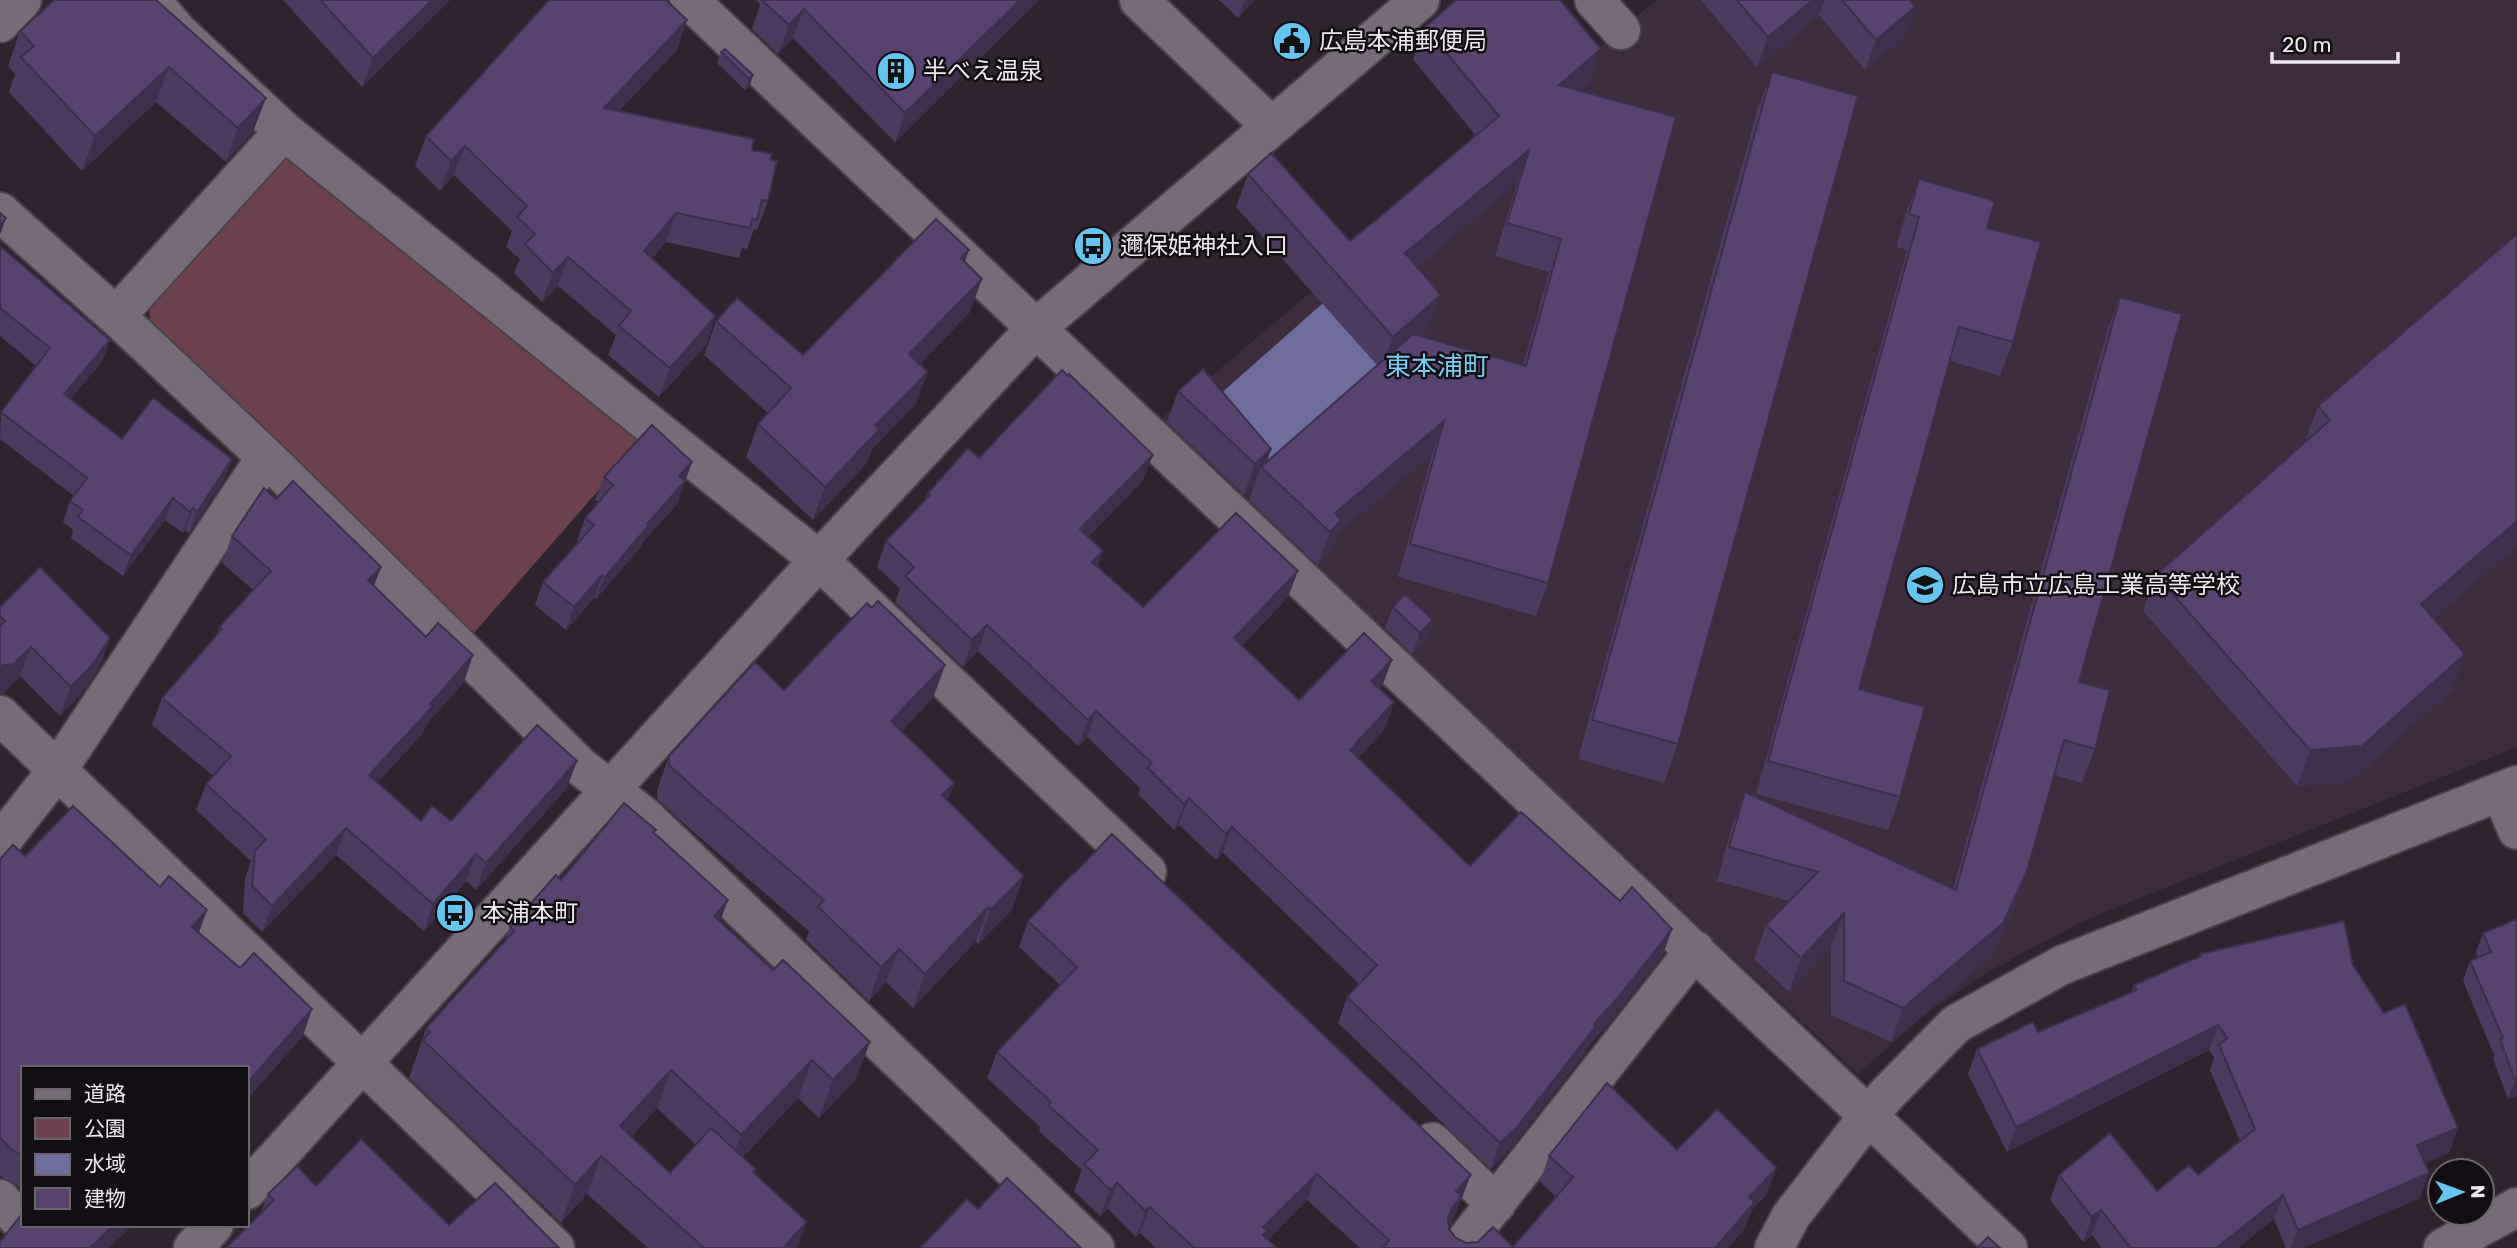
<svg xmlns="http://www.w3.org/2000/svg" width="2517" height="1248" viewBox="0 0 2517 1248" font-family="Rubik,'Noto Sans JP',sans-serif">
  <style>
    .built { fill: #3c2c3d }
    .green { fill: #6a414c }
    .water { fill: #6f6d9c }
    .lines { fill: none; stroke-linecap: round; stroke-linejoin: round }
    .street-casing { stroke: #4a414b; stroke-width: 42 }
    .street { stroke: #786b79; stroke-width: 38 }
    .wall { fill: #4c3a5f; fill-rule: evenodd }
    .shaded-wall { fill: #3e2f4d }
    .building { fill: #58436e; stroke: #3e2f4d; stroke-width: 2 }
    .labels { text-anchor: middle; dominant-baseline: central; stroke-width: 5; stroke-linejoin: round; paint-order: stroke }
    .poi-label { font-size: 24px; fill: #efe7ef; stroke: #130e13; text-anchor: start }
    .neighbourhood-label { font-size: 26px; fill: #76ccf3; stroke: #130e13 }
  </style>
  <rect width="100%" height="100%" fill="#2e232f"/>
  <path class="built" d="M1656 0H2517V747L2090 918 2022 953 1974 981 1927 1013 1858 1074 1157 422Z"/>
  <path class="green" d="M300 157 646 436 473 634 150 324 149 300 279 160Z"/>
  <path class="water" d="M1323 303 1389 378 1265 486 1201 411Z"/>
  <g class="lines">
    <g class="street-casing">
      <path id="street" d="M151 0 178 32 284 131 819 560 1147 872
        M689 0 2008 1248
        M1139 0 1271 126
        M1594 0 1621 30
        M0 23 22 0
        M0 212 116 316 266 457 581 767 644 816 1095 1248
        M116 316 284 131
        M0 715 555 1248
        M2501 792 2517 830
        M0 843 58 769 266 457
        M1432 1142 1496 1204
        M247 1190 819 560 1035 329 1420 0
        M0 1199 23 1224
        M193 1248 214 1225
        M1460 1248 1695 950
        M1774 1248 1791 1216 1869 1115 1887 1094 1956 1024 2062 965 2517 785
        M2443 1248 2517 1207"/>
    </g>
    <use href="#street" class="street"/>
  </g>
  <path class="wall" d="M156 0 253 132 226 162 156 102 82 171 9 92 15 74 8 66 20 31Z
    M283 0H450L362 87Z
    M756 0H1039L895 142 793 38 778 54 752 29 760 5Z
    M1219 0H1255L1238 18Z
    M1701 0H1909L1915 7 1904 37 1865 70 1819 15 1757 67Z
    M1425 27 1601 49 1589 82 1580 90 1548 583 1536 616 1398 577 1432 454 1337 534 1330 552 1318 565 1249 500 1254 486 1244 495 1167 422 1178 391 1271 449 1267 462 1377 365 1236 207 1248 174 1350 241 1376 220 1476 136 1413 59ZM1517 183 1495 256 1549 272 1523 365 1420 336 1429 328 1416 267Z
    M677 50 619 111 752 150 770 159 768 201 757 230 754 229 747 249 742 248 739 258 666 242 652 258 716 316 706 345 659 397 608 355 616 335 558 286 542 302 514 273 520 259 506 247 512 231 454 175 440 191 415 166 426 136Z
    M721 52 753 75 749 87 745 90 717 63Z
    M1772 72 1678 744 1664 783 1578 759 1757 111Z
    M1919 179 1987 228 2013 342 2000 376 1950 361 1859 689 1900 797 1888 830 1756 794 1907 250 1896 247 1906 213Z
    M2517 234V546L2433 618 2465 654 2452 690 2349 782 2297 786 2143 611 2156 575 2305 443V442L2318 406Z
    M0 246 110 340 102 362 70 399 122 439 232 459 224 480 189 533 185 530 183 533 165 520 123 576 71 538 73 530 63 522 70 501 74 496 0 439 1 412 36 366 0 336Z
    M965 262 970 312 920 364 928 372 915 405 872 449 867 463 813 520 746 457 758 424 768 413 704 355 716 321 803 355Z
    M2120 297 2079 682 2095 749 2082 783 2054 775 2027 871 2015 905 1991 957 1891 1042 1831 1015V947L1789 992 1754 959 1766 925 1789 901 1717 881 1732 826 1745 792 1953 889 2107 331Z
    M979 458 1143 481 1088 537 1103 551 1097 567 1143 607 1288 597 1242 646 1299 700 1392 660 1382 686 1379 689 1385 729 1358 758 1470 866 1663 955 1611 1021 1589 1045 1586 1052 1507 1153 1491 1169 1338 1023 1347 997 1359 984 1223 853 1216 860 1179 825 1174 830 1138 794 1140 788 1087 737 1078 746 978 651 963 667 895 602 900 589 877 567 886 541 925 500 928 493Z
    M692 462 677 504 643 542 640 548 596 599 594 598 566 630 535 605 543 582 579 542 577 541 585 518 599 502 595 500 604 477Z
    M276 499 381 567 374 586 464 682 426 725 423 733 377 783 421 821H451L567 788 476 890 466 881 424 931 336 855 262 932 243 913 245 878 251 861 196 810 206 784 213 776 152 725 162 698 217 635 220 626 253 590 222 563 232 536Z
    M0 607 110 638 99 668 81 694 60 716 20 676 3 694H0Z
    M1393 607 1433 620 1425 642 1412 654 1385 628Z
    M945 665 933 698 902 731 948 801 1012 910 978 944 976 941 913 1008 886 982 869 1001 806 940 809 931 689 828 657 799V790L669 756 784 690Z
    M654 833 728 900 720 921 856 1080 819 1118 798 1098 743 1157 756 1169 754 1174 797 1248H648L587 1194 561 1223 409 1078 426 1028 504 942 510 927 561 880ZM657 1108 696 1145 670 1173 631 1137Z
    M25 856 160 887 207 910 199 933 303 1036 247 1099V1068H23V1191L16 1184 3 1178 0 1175V859Z
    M2517 919V1096L2508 1099 2493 1059 2494 1055 2463 981 2470 961 2478 957 2476 952 2483 933Z
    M1028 921 1461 1201 1459 1203 1452 1222 1449 1227V1229L1456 1238 1466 1243 1513 1247 1556 1197 1540 1182 1549 1156 1677 1150 1767 1194 1752 1210 1745 1228 1728 1248H1360L1307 1200 1268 1239 1277 1248H1156L1140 1233 1136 1237 1108 1209 1100 1216 1074 1191 1082 1170 1039 1131 1040 1127 987 1078 997 1052 1060 985 1019 947Z
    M2200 954 2353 965 2458 1128 2449 1153 2425 1163 2420 1198 2303 1248H2286L2274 1219 2238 1248H2102L2092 1235 2083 1242 2050 1200 2059 1175 2157 1191 2198 1175 2240 1141 2210 1070 2214 1058 2209 1050 2007 1152 1968 1074 1977 1049 2038 1032 2132 992 2134 985 2198 957Z
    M316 1186 449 1225 260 1214 268 1194Z"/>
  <path class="shaded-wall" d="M432 0H450L362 87 373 58Z
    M1020 0H1039L895 142 905 113Z
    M1245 0H1255L1238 18Z
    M1813 0H1825L1819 15 1757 67 1768 37Z
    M1915 7 1904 37 1865 70 1876 40Z
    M804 9 793 38 778 54 789 25Z
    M687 20 677 50 594 137 604 108Z
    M1601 49 1589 82 1548 118 1559 85Z
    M169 67 156 102 82 171 95 136Z
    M753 75 749 87 745 90 749 79Z
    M266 98 253 132 226 162 238 128Z
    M465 146 454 175 440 191 451 161Z
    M1529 150 1517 183 1393 286 1405 253Z
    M676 213 666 242 633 280 644 251Z
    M6 218 0 235V226Z
    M969 250 957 284 961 258Z
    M568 257 558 286 542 302 553 273Z
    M982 279 970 312 897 388 909 354Z
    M1441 295 1429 328 1381 369 1393 337Z
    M716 316 706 345 659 397 670 368Z
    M110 340 102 362 56 416 64 394Z
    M928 372 915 405 872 449 867 463 813 520 825 487 875 425Z
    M1444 421 1432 454 1337 534 1330 552 1318 565 1330 532 1335 513Z
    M1271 449 1264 470 1261 467 1254 486 1244 495 1255 464Z
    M1153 455 1143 481 1070 555 1080 529Z
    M232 459 224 480 189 533 197 512Z
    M692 462 677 504 643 542 640 548 596 599 605 577 647 524 679 476Z
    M173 498 165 520 123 576 131 555Z
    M193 508 185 530 183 533 190 512Z
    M2517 521V546L2408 640 2421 604Z
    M1103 551 1094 577 1092 562Z
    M381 567 371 593 368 580Z
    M1298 571 1288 597 1224 665 1234 638Z
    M602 575 594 598 566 630 574 607Z
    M1433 620 1425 642 1412 654 1420 633Z
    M987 625 978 651 963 667 972 640Z
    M110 638 99 668 81 694 60 716 71 687Z
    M31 647 20 676 3 694H0V667Z
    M2465 654 2452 690 2349 782 2297 786 2310 750Z
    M473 655 464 682 426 725 423 733 359 802 369 775Z
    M1392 660 1382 686 1361 708 1371 681Z
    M945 665 933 698 879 755 891 721Z
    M1394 702 1385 729 1340 777 1350 750Z
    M1096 711 1087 737 1078 746 1088 720Z
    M577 761 567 788 476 890 486 863Z
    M955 783 942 816V795Z
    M1189 798 1179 825 1174 830 1184 804Z
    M1232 827 1223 853 1216 860 1226 834Z
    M346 828 336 855 262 932 272 906Z
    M476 854 466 881 424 931 433 904Z
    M2027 871 2015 905 1991 957 1891 1042 1903 1008Z
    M1024 876 1012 910 978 944 990 910Z
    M728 900 714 938V916Z
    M988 907 976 941 913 1008 925 974Z
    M207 910 197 936 192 927Z
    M1844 913 1831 947 1789 992 1801 958Z
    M1672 929 1663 955 1611 1021 1589 1045 1586 1052 1507 1153 1491 1169 1500 1143 1594 1024Z
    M899 949 886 982 869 1001 881 967Z
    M312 1009 303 1036 247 1099V1083Z
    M2218 1025 2209 1050 2007 1152 2016 1127Z
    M870 1042 856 1080 819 1118 833 1080Z
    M812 1060 798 1098 727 1173 741 1135Z
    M671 1070 657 1108 608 1162 620 1126Z
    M2517 1079V1096L2508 1099 2515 1080Z
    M2458 1128 2449 1153 2408 1170 2417 1145Z
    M601 1156 587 1194 561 1223 575 1185Z
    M1777 1168 1767 1194 1752 1210 1745 1228 1728 1248H1715L1749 1197Z
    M2429 1173 2420 1198 2303 1248H2291L2298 1230Z
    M1317 1174 1307 1200 1262 1246 1263 1227Z
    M1471 1175 1452 1222 1443 1234 1456 1191Z
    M1117 1183 1108 1209 1100 1216 1110 1190Z
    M2283 1195 2274 1219 2238 1248H2216Z
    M1150 1207 1140 1233 1136 1237 1145 1211Z
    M2101 1210 2092 1235 2083 1242 2092 1217Z
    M807 1222 797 1248H783Z
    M114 1225H133L109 1248H90Z"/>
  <path class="building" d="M54 0H156L266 98 238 128 169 67 95 136 21 57 34 46 20 31Z
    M320 0H432L373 58Z
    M549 0H666L687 20 604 108 754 139 752 150 772 154 770 159 777 161 768 201 762 200 757 220 752 219 750 228 676 213 644 251 716 316 670 368 619 326 631 311 568 257 553 273 525 244 535 234 517 217 527 206 465 146 451 161 426 136Z
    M762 0H1020L905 113 804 9 789 25Z
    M1456 0H1560L1601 49 1559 85 1676 117 1548 583 1410 544 1444 421 1335 513 1342 520 1330 532 1261 467 1413 334 1526 366 1561 239 1507 223 1529 150 1405 253 1441 295 1393 337 1248 174 1271 153 1350 241 1376 220 1499 116 1425 27Z
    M1737 0H1813L1768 37Z
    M1842 0H1909L1915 7 1876 40Z
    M725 49 753 75 749 79 721 52Z
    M1772 72 1858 96 1678 744 1592 720Z
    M1919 179 1995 201 1987 228 2041 242 2013 342 1959 327 1859 689 1925 707 1900 797 1768 761 1919 217 1909 214Z
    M0 213 6 218 0 226Z
    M936 219 969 250 961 258 982 279 909 354 928 372 875 425 879 430 825 487 758 424 791 388 716 321 737 298 803 355Z
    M2517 234V521L2421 604 2465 654 2362 746 2310 750 2156 575 2330 420 2318 406Z
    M0 246 110 340 64 394 122 439 153 398 232 459 197 512 193 508 190 512 173 498 131 555 78 517 83 510 70 501 87 478 1 412 50 348 0 308Z
    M2120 297 2182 314 2079 682 2110 690 2095 749 2064 740 2027 871 2003 923 1903 1008 1844 981V913L1801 958 1766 925 1818 872 1729 847 1745 792 1956 890Z
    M1203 369 1271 449 1255 464 1178 391Z
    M1062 370 1068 376 1069 374 1153 455 1080 529 1103 551 1092 562 1143 607 1236 513 1298 571 1234 638 1299 700 1364 633 1392 660 1371 681 1394 702 1350 750 1470 866 1521 812 1620 901 1632 887 1672 929 1621 994 1594 1024 1596 1026 1517 1127 1500 1143 1347 997 1377 965 1232 827 1226 834 1189 798 1184 804 1148 768 1152 763 1096 711 1088 720 987 625 972 640 905 576 914 567 886 541 930 495 928 493 968 448 979 458Z
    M652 425 692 462 679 476 685 481 647 524 649 525 605 577 602 575 574 607 543 582 594 525 585 518 613 485 604 477Z
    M293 481 381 567 368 580 426 637 438 623 473 655 430 704 433 706 369 775 421 821 432 806 451 821 537 725 577 761 486 863 476 854 433 904 346 828 272 906 252 886 255 851 266 839 206 784 231 756 162 698 222 629 220 626 271 571 232 536 264 488 276 499Z
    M40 567 110 638 92 665 71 687 31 647 14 664 4 665 0 667V626L5 621 0 616V607Z
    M1405 594 1433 620 1420 633 1393 607Z
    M878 601 945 665 891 721 955 783 942 795 1024 876 990 910 988 907 925 974 899 949 881 967 818 907 824 900 701 794 669 765V756L755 662 784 690 867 603 872 608Z
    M624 803 656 830 653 832 728 900 714 916 773 970 783 960 870 1042 833 1080 812 1060 741 1135 671 1070 620 1126 670 1173 711 1128 756 1169 753 1172 807 1222 783 1248H702L703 1247 601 1156 575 1185 423 1040 430 1032 426 1028 514 931 510 927 556 875 561 880Z
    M73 806 160 887 169 876 207 910 192 927 240 968 254 953 312 1009 247 1083V1068H23V1156L13 1151 0 1138V859L13 845 25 856Z
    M1112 834 1471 1175 1456 1191 1462 1196 1452 1208 1448 1219 1449 1229 1456 1238 1466 1243 1478 1242 1493 1227 1513 1247 1573 1177 1549 1156 1607 1083 1677 1150 1717 1109 1777 1168 1749 1197 1755 1202 1715 1248H1383L1389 1240 1317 1174 1263 1227 1267 1231 1263 1235 1277 1248H1194L1150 1207 1145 1211 1117 1183 1110 1190 1084 1164 1098 1150 1048 1105 1051 1102 997 1052 1077 967 1028 921 1072 874 1073 875Z
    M2517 919V1079L2515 1080 2500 1039 2503 1038 2470 961 2491 952 2483 933Z
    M2344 921 2353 965 2384 1013 2405 1004 2458 1128 2417 1145 2429 1173 2298 1230 2283 1195 2216 1248H2131L2101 1210 2092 1217 2059 1175 2110 1133 2157 1191 2189 1165 2198 1175 2255 1129 2219 1045 2227 1038 2218 1025 2016 1127 1977 1049 2033 1022 2038 1032 2137 990 2134 985 2201 956 2200 954Z
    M361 1139 449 1225 495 1183 559 1248H226L274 1200 268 1194 297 1166 316 1186Z
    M1007 1178 1081 1248H920L967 1199 978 1209Z
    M21 1215 23 1216V1225H114L90 1248H0V1242Z
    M1988 1237 2000 1248H1977Z"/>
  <defs>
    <g id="civic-disc" transform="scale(2.0125)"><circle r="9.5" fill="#66c4ef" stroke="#130e13"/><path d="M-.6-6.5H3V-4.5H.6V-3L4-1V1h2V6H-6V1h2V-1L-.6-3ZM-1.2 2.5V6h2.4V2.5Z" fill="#111"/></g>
    <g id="building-disc" transform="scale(2.0125)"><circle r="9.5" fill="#66c4ef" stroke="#130e13"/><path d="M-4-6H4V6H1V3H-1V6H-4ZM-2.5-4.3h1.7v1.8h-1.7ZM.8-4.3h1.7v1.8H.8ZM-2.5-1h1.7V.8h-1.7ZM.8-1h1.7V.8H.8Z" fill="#111"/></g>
    <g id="bus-disc" transform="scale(2.0125)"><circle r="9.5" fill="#66c4ef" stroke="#130e13"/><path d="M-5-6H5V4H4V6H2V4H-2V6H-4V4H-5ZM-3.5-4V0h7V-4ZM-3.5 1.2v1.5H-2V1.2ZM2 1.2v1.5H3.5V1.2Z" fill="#111"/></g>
    <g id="school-disc" transform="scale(2.0125)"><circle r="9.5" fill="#66c4ef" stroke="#130e13"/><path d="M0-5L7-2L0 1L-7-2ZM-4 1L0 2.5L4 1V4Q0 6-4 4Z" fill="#111"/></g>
  </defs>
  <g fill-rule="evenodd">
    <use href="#civic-disc" x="1292" y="41"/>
    <use href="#building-disc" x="896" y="71"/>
    <use href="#bus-disc" x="1093" y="246"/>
    <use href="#school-disc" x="1925" y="585"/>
    <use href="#bus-disc" x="455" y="913"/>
  </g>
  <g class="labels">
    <g class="poi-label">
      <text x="1319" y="41">広島本浦郵便局</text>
      <text x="923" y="71">半べえ温泉</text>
      <text x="1120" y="246">邇保姫神社入口</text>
      <text x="1952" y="585">広島市立広島工業高等学校</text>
      <text x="482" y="913">本浦本町</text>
    </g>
    <g class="neighbourhood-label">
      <text x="1437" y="366">東本浦町</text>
    </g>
  </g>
  <rect x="21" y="1066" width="228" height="161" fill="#130e13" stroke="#6b656b" stroke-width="2"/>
  <rect x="35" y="1089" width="35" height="10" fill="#786b79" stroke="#6b656b" stroke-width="2"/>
  <text x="84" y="1101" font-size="21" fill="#efe7ef">道路</text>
  <rect x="35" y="1118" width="35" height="21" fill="#6a414c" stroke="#6b656b" stroke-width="2"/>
  <text x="84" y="1136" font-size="21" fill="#efe7ef">公園</text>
  <rect x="35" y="1154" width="35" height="21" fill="#6f6d9c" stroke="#6b656b" stroke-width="2"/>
  <text x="84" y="1171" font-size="21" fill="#efe7ef">水域</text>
  <rect x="35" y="1188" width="35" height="21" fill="#58436e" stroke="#6b656b" stroke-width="2"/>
  <text x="84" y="1206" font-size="21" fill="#efe7ef">建物</text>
  <g transform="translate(2461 1192) rotate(89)"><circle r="33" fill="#130e13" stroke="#6b656b" stroke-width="2"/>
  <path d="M0-5L12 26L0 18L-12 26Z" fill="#66c4ef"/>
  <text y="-10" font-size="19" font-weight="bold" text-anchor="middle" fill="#efe7ef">N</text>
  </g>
  <path d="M2272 52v10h126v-10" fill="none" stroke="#efe7ef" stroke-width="3.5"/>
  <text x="2282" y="52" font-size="21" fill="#efe7ef" stroke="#130e13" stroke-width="5" paint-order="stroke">20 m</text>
</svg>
